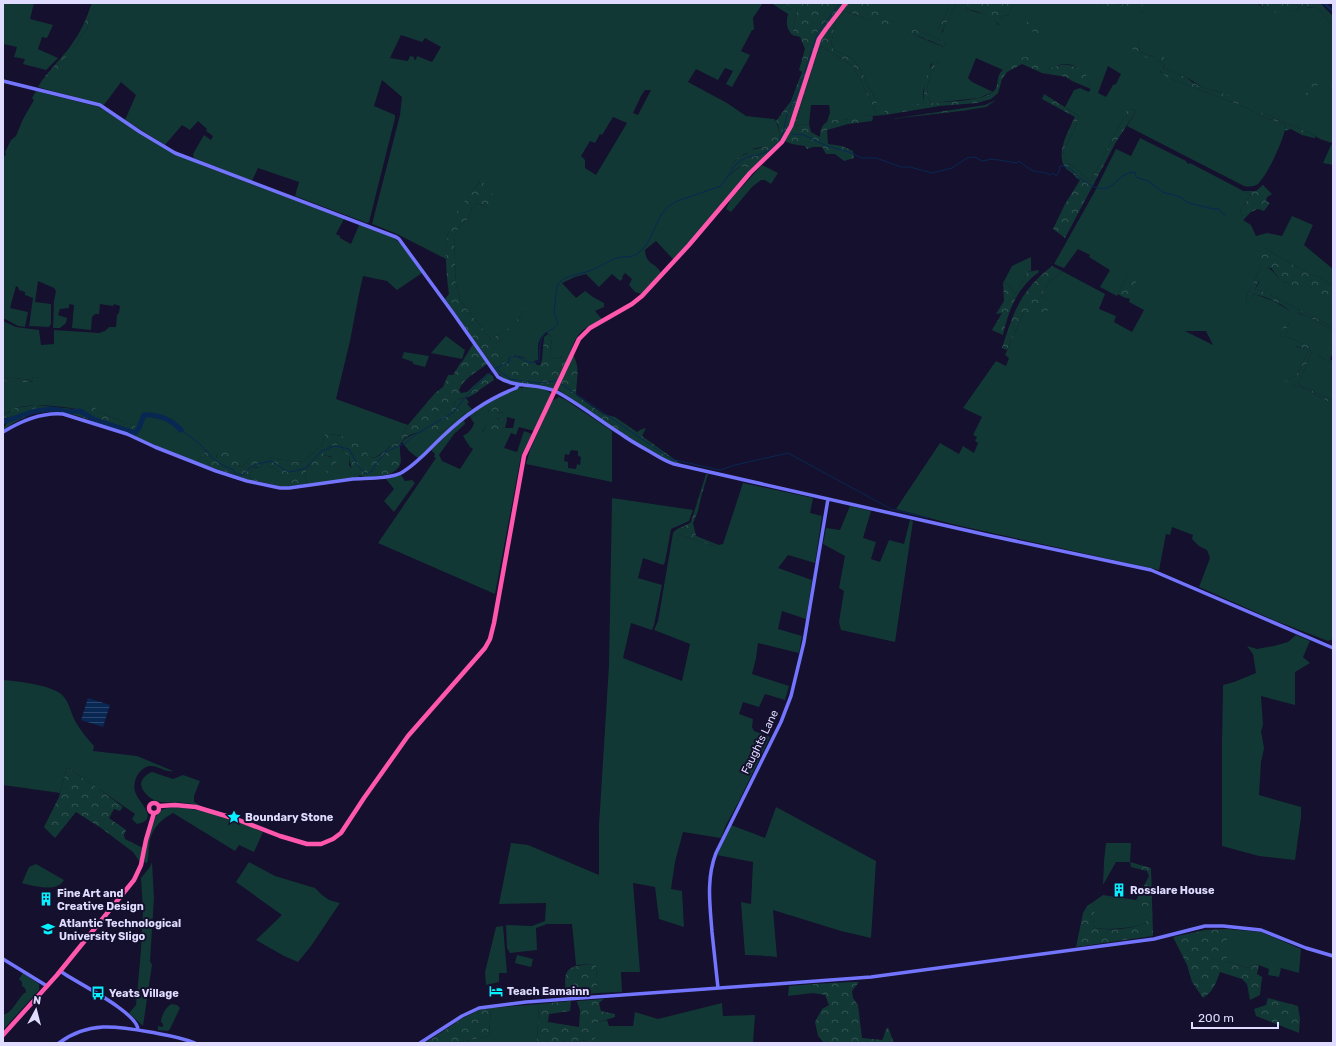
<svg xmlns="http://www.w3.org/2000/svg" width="1336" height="1046" viewBox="0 0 1336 1046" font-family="Rubik,sans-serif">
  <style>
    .grass { fill: #123835; fill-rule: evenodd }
    .forest { fill: url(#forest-crowns) }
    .water { fill: url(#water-rules) }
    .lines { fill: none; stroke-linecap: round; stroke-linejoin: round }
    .stream { stroke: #092753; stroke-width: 1 }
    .canal { stroke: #092753; stroke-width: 3 }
    .river { stroke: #092753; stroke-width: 5 }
    .secondary { stroke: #7375ff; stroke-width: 3.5 }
    .highway { stroke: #ff57ad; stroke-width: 4.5 }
    .labels { text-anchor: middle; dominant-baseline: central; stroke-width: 4; stroke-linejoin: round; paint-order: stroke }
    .street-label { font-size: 11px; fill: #dfdcff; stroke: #14102d }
    .poi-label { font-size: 11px; font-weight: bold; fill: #dfdcff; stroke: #14102d; text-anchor: start }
  </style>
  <defs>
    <pattern id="forest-crowns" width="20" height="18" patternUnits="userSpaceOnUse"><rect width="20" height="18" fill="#123835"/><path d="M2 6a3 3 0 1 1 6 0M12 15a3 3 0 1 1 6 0" fill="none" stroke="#345453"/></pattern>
    <pattern id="water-rules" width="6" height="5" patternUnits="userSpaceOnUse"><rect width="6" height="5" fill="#092753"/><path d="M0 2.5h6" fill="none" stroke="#2c466d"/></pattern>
  </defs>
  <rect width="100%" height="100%" fill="#14102d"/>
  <path class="grass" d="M3 3H34L30 19 53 25 47 38 42 37 38 49 58 58 46 70 23 64 25 59 14 57 17 47 3 44Z
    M92 3H763L753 18 754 30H752L741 51 750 55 749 57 732 87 726 84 733 71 725 68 718 80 696 69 688 82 727 103 746 116 774 119 776 121 780 133 779 137 767 146 752 149 749 153 744 154 735 160 727 175 730 176C737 167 740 165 751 168L748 172 695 236 673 259 656 241 645 250C646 266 656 262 661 273L642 294 635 292 629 285 632 279 625 273 622 277 623 278 620 281 612 274 599 287 586 274 575 277 562 283 576 298 585 291 593 297 604 303V307L595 311 602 319C582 330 578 330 570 353L557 359 552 357 550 354 552 337 546 332C535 342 539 348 538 360L534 361 522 357 506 354 499 349 496 343C509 332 521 328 526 309L519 318 510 328 491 339 461 302 456 285 454 237 460 225 468 219 472 209 477 203 488 208 499 202 480 181C469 198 453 213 448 234 446 242 447 251 446 259L397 234 372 224 400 115 402 97 382 80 374 106 395 115V118L369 222 367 223 295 196 299 182 258 168 252 181 194 158 193 154 204 135 211 140 213 136 206 131 207 129 198 121 190 130 182 125 165 145 125 120 136 95 121 82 104 105 38 87 43 79 45 78 74 46 77 44 79 39 87 29 90 18C87 13 90 8 92 3ZM401 35 422 42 425 38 441 47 432 62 417 56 416 60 414 59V57L410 56 408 61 390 58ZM645 90H651L638 115 633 113 641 96ZM613 117 627 123 596 175 585 168V160L581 156 590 141 595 143 600 134 602 135Z
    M771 3H787L788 10 795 7 797 10 792 35C786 27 786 24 788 14Z
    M879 3H949L946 15 938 29 942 33C946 22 952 14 956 3H968L966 9 990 16 999 25 1001 18 1003 16 1008 15 1014 3H1099L1100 4 1145 12 1147 6 1133 4H1102V3H1256L1264 8 1296 11 1300 6C1307 8 1312 7 1318 8L1333 27V165L1323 163 1332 143 1320 139 1312 134 1263 113 1242 102 1232 98 1222 93 1202 87 1186 77 1163 68 1165 64 1154 57 1140 52 1138 39 1133 50 1162 63 1160 72 1174 80 1245 107 1261 116 1286 125C1284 139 1269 172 1259 183 1255 187 1249 187 1244 186L1127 126 1136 111 1130 109 1127 116 1123 119 1090 182 1074 166 1067 163 1063 151 1075 129 1079 116 1065 107 1074 90 1080 88 1089 92C1095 84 1080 68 1072 65 1064 63 1057 65 1049 69 1032 55 1020 55 1003 70L976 58 968 78 972 82 993 92 979 98 932 103C921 95 931 69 939 61L931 64 923 92 924 103 884 112 885 115 872 116 871 115 849 120 844 119 827 122 830 112 829 105H811L809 124 795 126 815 60 819 49 821 46 853 66 877 114 875 98 866 82 864 76 853 59 834 50 831 44 836 20 840 15 845 11C862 18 879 22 895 27 912 33 928 41 944 47L946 43 932 36 880 17 882 7ZM1108 66 1121 74 1116 84 1113 85 1106 97 1098 93Z
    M36 91 99 107 142 134 201 165 344 219 336 234 340 236V238L351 244 359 225 394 238 401 244 422 273 397 290 387 281 363 276 359 294 350 341 336 399 408 425 399 441C390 445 380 457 372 458 355 444 349 434 325 434L322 445 304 461 299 462 276 459 270 457H251L243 466 240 467C236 459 230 452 221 451L216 456V459L207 450 196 462 137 438V427L98 412 91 408 83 410C63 407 40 403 20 407 14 408 10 413 3 414V381L32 382 34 379H48L33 377 32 380 3 377V321L16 327 39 330 41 345 54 344V330L99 333 105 331 109 327H116L117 315 119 313 120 306 114 304 113 306 100 304 99 314H95L92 317 91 330 72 328 74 305 69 304V308L60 309 58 315 67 318 66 323 60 328H53L54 301 56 291 54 288 38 281 35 302 51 304V324L49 327 29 326 33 298 25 295V292L19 290 18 287 16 286 10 308 28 312 25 327 18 326 3 318V158L6 154 5 152 11 140 16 136 23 119 34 100 32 98Z
    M1140 138 1186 161 1187 163 1189 164 1190 163 1251 195 1240 210 1243 220 1251 225 1256 236 1267 233 1282 236 1292 216 1313 225 1304 245 1333 269V286L1319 277 1309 274 1264 248 1266 267C1275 270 1276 278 1284 282 1291 285 1296 282 1303 283 1310 284 1327 300 1333 305V327L1267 293 1255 289 1259 283 1260 269 1246 298 1247 304 1252 296 1254 294 1274 301 1290 311V316L1280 336 1297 347 1307 349 1308 352 1299 371 1293 378H1289L1293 385 1303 388 1333 404V639L1328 641 1276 621 1199 587 1210 558 1207 550 1199 546 1192 539 1193 535 1172 527 1170 535 1166 534 1159 570 952 524 896 509 940 443 959 454 963 446 974 453 978 443 975 441 977 437 973 435 982 417 963 408 996 361 1006 366 1009 358 1005 355 1024 312 1048 301 1041 296 1049 282 1059 275 1062 271 1105 294 1099 309 1116 316 1114 322 1132 332 1144 310 1129 302 1130 299 1123 297 1127 276 1117 296 1100 287 1110 270 1089 257 1090 255 1078 249 1064 268 1054 264 1095 191 1116 149 1131 156ZM1185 331H1206L1213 345Z
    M762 165 778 173 771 184 765 180H761L752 187 731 212 726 209 731 199Z
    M1031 257V271L1027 272 1016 294 1007 284 1003 283 1012 266Z
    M1297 313 1308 317 1333 330C1333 337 1330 349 1324 353 1322 354 1319 354 1317 355L1333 364V402L1332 400 1298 384 1311 354 1309 346 1285 336 1289 322Z
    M446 336 465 350 462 359 431 353Z
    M404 352 429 356 425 367 413 364V362L402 358Z
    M524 386C532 387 546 387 551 394L534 431 519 427 516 435 511 433 504 448 517 452 524 431 532 434 521 456 495 594 378 543 436 458 434 457 435 454 431 450 449 432 464 419 465 424 454 434 439 455 442 461 460 469 473 449 470 447 463 436C468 433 472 430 474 423L470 417 477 415 489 409 488 412 491 417 482 432 505 428H513L515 419 507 417V420L495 418V413L505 412 494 406 496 398 518 387 523 388Z
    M559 397 566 400 612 431V482L526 464 530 450 552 401ZM571 450 578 451V456L581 457 580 465 577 464 576 469 568 468V462L564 461 565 454 569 455Z
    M466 398 469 402 467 404 472 409 418 458 409 451 402 442C407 436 420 431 428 431 432 431 437 432 441 433L465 413 453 406 457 399Z
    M336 444 341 445 343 451 350 457 349 465 360 477 367 478 307 484 305 477 308 464 311 468H322L332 457 324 455 321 451 325 448Z
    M272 466 283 476V487L250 478 249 475 253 468Z
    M401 475 405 481 412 480 415 483 394 512 384 501 394 489 386 479Z
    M743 483 813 498 810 513 822 516 815 563 788 555 778 568 812 580 806 619 782 611 778 629 802 636 799 653 758 643 756 658 752 674 789 686 785 700 765 694 759 707 743 702 739 714 753 719 752 727 754 731 770 737 739 801 726 825 721 838 683 832 675 862 671 889 682 891 684 927 659 919 655 887 633 883 640 972H621L622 992 598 993 596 964 576 965 572 924H547L536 928 537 950 510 953 507 948 506 925 532 926 545 921 546 903 499 904 511 843 528 845 599 875V825L609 665 612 498 693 510 689 521 671 529 665 562 663 565 643 558 638 578 662 585 654 625 652 630 631 623 623 658 682 681 690 644 654 630 658 621 673 533 714 546 723 544Z
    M850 506 871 511 863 538 876 542 871 559 880 562 889 540 904 544 910 520 913 521 895 642 841 630 839 622 844 591 839 588 845 556 823 544 826 528 840 530Z
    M1296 635 1310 641 1303 657 1310 663 1295 672V705L1261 696 1263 725 1261 731 1264 748 1261 762 1259 795 1301 807V817L1295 860 1259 856 1222 846V745L1223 685 1234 682 1256 673 1253 654 1247 646 1257 649 1274 646 1288 642Z
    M3 680C17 681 55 685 64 697 69 703 71 712 74 719 80 730 87 738 94 746L93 751 137 756 173 771C164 773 156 763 146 767 136 772 131 786 137 796 143 806 158 820 137 824L132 819 135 814 67 767 60 793 3 785Z
    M152 772 173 779 183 775 200 781 194 796V802L203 807C197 806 191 803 185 803 171 801 157 806 146 794 143 791 141 787 141 783 143 777 147 774 152 772Z
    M175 807C205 809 235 820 263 832L254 852 239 845 235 851 173 813C159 821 150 830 149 847 148 853 149 858 147 863H146L144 862C146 851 152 818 160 811 164 808 170 808 175 807Z
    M776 807 876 861 871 938 841 931 773 910 777 957C766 956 756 955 745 955L741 902 751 904 753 862 717 855 731 825 765 838Z
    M1106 843H1131L1130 862H1116L1103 885 1104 861Z
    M152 862 154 898 150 961 152 965 143 1026 129 1013 136 1005 141 950 143 911 141 878 150 867Z
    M249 862 275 876 315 888 322 895 329 900 340 903 311 946 298 962 284 956 256 940 282 915 236 882Z
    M36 864 64 880C57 893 34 886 22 883L29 867Z
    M1103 895 1136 900 1147 910 1146 923C1129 929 1112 930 1095 928 1091 918 1096 913 1093 902Z
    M503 926 507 973H499V982L486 985 485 972 496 927Z
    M1227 929 1261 932 1301 949 1299 973 1281 968 1279 977 1268 975 1269 969 1256 964 1248 968 1227 961Z
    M517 955 533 959 531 967 515 963Z
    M23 973 39 984V990L3 1030V1015C14 1012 17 998 26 992L25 988 22 986V982L19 979Z
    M813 984V993L788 996 789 986Z
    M722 1003 723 1016 755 1015 753 1043H456L489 1036 491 1008 539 1004 537 1041H562L571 1043 581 1040 588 1041 596 1023 607 1020 609 1026H633L635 1012 658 1019Z
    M172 1004 177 1005 180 1008 170 1029 168 1031 158 1030V1026L163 1027V1024L161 1022C161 1016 166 1006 172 1004Z"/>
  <path class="forest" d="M787 3H880L882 7 881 17 932 36 946 43 944 47C912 31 878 24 845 11L840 15 836 20 831 44 834 50 853 59 864 76 866 82 875 98 880 112 877 114 853 66 821 46 819 49 815 60 795 126 809 124 811 132 820 137C820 134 820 130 822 127 826 119 841 118 849 120L853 118 872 115 873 118 872 121 848 124 827 130 828 144 842 146 853 151 854 158 844 161 835 154H826L822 147H813L807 149 805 146 792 144 782 140 741 181C743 175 748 173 750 168 740 165 736 167 730 176L726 175C736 163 731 158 749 153V149C755 150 765 148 770 143L766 137 769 134 774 135 779 137C780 131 779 126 776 121L791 101 802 72 799 70 805 49 800 37 792 35 797 10 795 7 788 10Z
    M949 3H956C952 14 946 23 941 33L938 29 946 15Z
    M968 3H1014L1008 15 1003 16 1001 18 1000 25C988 15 981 12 966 9Z
    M1099 3C1104 3 1111 4 1117 4 1128 5 1142 1 1151 9L1145 12 1108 7Z
    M1257 3H1320L1333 16V27L1318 8C1312 7 1307 8 1300 6L1296 11C1288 10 1281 13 1274 12 1267 11 1262 6 1257 3Z
    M89 11V16L90 18 87 29 79 39 77 44 74 46 56 71 43 79C63 55 78 42 89 11Z
    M1030 21 1038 27 1042 34 1039 35 1030 30 1027 33 1023 32 1024 26 1026 22Z
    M1138 38 1140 52 1154 57H1164C1166 62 1165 64 1163 68L1186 77 1192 82 1202 87 1222 93 1248 104 1263 113 1312 134 1316 137 1314 138 1302 135 1291 129 1285 131 1286 125 1261 116 1245 107 1174 80C1166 76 1161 75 1158 67L1162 63 1133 53 1132 43Z
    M939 55V61C931 69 921 95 932 103 949 101 979 102 993 92 998 88 997 81 999 75 1004 67 1018 56 1028 57 1035 58 1044 64 1049 69 1065 62 1072 64 1086 73 1086 80 1091 82 1091 89L1072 81 1066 77 1042 73 1022 64 1007 72 1002 79 998 93 991 99 977 103 940 106 885 115 884 112 887 108 924 103C923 84 926 70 939 55Z
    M1333 72V88L1315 85 1312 87 1300 109 1309 85 1314 79 1330 82Z
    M1044 94 1079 116 1075 129 1063 151 1067 163 1074 166 1090 182 1123 119 1127 116 1126 109H1130L1136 111 1116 142 1065 238 1053 229 1065 204 1080 180 1076 178C1074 172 1068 172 1065 167 1055 154 1069 129 1075 117L1042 99Z
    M996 100 986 107 961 111 891 119 985 105Z
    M481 180 499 202 503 209 488 208 477 203 472 209 468 219 460 225 454 237 456 285 461 302 491 339C508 329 515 325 526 308 524 326 508 333 496 343 504 357 519 356 533 360L537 365H540L542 360 544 337 548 334 552 337 550 354 552 357 557 359 562 357 564 354 570 353 553 389 548 387 515 383 504 379 497 372 445 299 449 294C446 273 443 241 452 221 459 206 471 194 481 180Z
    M1263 185 1272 194 1267 197 1266 201 1270 203 1264 211 1258 209 1251 212 1243 220 1240 210 1251 195 1243 191H1256Z
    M1264 248 1309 274 1319 277 1333 286V305L1311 287 1303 283 1296 288 1291 284 1281 281 1271 268 1262 267 1260 260Z
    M1052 266 1062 271 1059 275 1049 282 1041 296 1050 302 1048 310 1043 317 1037 318 1024 312 1007 350 1002 348C1014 311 1020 291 1052 266Z
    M1260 269 1263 272 1255 289 1267 293 1333 327V330L1308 317 1298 313 1289 322 1285 336 1309 346 1311 354 1298 384 1332 400 1333 404 1303 388 1293 385 1282 379 1293 378 1299 371 1308 352 1307 349C1298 347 1285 344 1280 336 1284 328 1283 322 1290 315V311C1280 302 1267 297 1254 294L1252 296 1247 305 1246 298Z
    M1038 270 1039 272C1017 288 1009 309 1003 335L992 330 1002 313 996 314 1004 301 1003 283 1007 284 1016 294 1027 272Z
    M1127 276 1137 280 1129 295H1125L1123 297 1118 294Z
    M1333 335V352L1330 359 1333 361V364L1317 355C1330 351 1327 346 1333 335Z
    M473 344 487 364C478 371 463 379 459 390L461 393 467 392 488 373 493 376 494 380 482 388 476 393 469 397 457 399 453 406 465 413 441 433C429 431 413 430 403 440 395 449 406 461 397 469 392 474 386 475 380 476 364 479 349 477 350 457L343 451 341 445C334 444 327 446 322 451L324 455C333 458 336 458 338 468L335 471 328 473 322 468H311L308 464 305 477 307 484 283 487V476L272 466 261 469 257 467 253 468 249 475 250 478 278 484 280 486 247 479 196 462 207 450 216 458 219 449C225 453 219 449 226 452 233 454 237 460 240 467L243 466 251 457H270L276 459 299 462 304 461 322 445 325 434C337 434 359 439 368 448L367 454 372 458C380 458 390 445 399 441L408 425 435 393 443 387 448 375H453L461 362H462Z
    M573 355C581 368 576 381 576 395L603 414 615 417 637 432 642 429 646 428 642 436 681 464 665 459 623 434 557 389Z
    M3 377 32 380 33 377 55 379H35L34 381C26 383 12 382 3 381Z
    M496 398 498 400 494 406H501L505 408V412L495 413V418L507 420 505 428 482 433 490 417 488 412 489 410 477 415 470 417 469 415Z
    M36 405 83 410 94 406 98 412 137 427V438C111 428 70 408 42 412 28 414 15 422 3 430 5 424 9 424 8 417L3 419V414L8 413 15 408Z
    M706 474H708L701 497 698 511 693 523 696 536 719 545 714 546 673 533C677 527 685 527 691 522Z
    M67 767 99 789 123 807 120 811 114 809 109 818 126 830 124 835 125 839 143 848 140 862 133 852 101 828 76 812 55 838 44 827 59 797Z
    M1130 862 1151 868 1153 936 1076 947 1083 913 1087 906 1093 902C1097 914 1091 918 1095 928 1112 931 1130 929 1146 923V910L1136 900 1139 895H1149L1144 886 1149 876 1147 871 1131 867Z
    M1227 929V961L1248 968 1256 964 1259 965 1257 974 1262 977 1260 995 1250 1000 1247 984 1242 979 1220 972C1216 983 1213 992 1203 998L1192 982 1187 965 1173 937 1205 930Z
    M596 964 598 993 566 996C563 966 567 966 596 964Z
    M852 982H859L852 991 853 998 858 1005 862 1038 882 1040C885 1036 884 1031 888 1027L894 1043H824L818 1036 815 1022 822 1009 829 1005 825 995 813 993V984Z
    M1268 998 1298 1006 1300 1019 1299 1033 1256 1016 1254 1009 1266 1005Z
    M604 999 599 1003 601 1011 615 1014V1017L596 1023 595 1040 588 1041 581 1040 571 1043 562 1041H537L539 1004 571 1001 570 1011 549 1014 548 1022 579 1027 580 1010 577 1001Z
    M491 1008 489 1036 456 1043H425L463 1018 479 1010Z"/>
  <path class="water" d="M88 698 110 705 103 727 81 720Z"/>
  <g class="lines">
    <path class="stream" d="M792 134 804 135 827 146 849 152 862 158H876L901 167H910L932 173 952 168 967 158 975 157 982 161 992 159 1017 163 1019 161C1023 164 1029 169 1033 171 1040 173 1044 171 1050 175L1053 173 1056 176 1059 172 1060 166C1068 165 1073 171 1078 176 1080 179 1093 187 1097 188 1116 192 1117 172 1135 172L1136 177 1148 181 1163 192 1180 197 1189 203 1213 209H1219L1221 212 1225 215
      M779 141 783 133 787 115 798 91 818 32 840 3
      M497 369 510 379 538 383 557 381
      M560 383 671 459 720 470 735 465 788 453 891 509 928 518
      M181 430 200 444 210 456 224 466 234 470V473L243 475C251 464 259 463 272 461L288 472 295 471 306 468 321 451 335 446 349 449 358 466 366 474 371 472 377 463 386 452 404 444 418 433 454 412 464 399 483 379 496 368 509 362V358C516 353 522 360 528 362 532 363 535 362 539 362 540 354 539 342 543 336 547 330 556 329 558 323L554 312 557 286C562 275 579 275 589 271 599 268 607 261 617 258 623 256 630 258 635 255 651 248 654 222 665 210 668 206 673 203 677 201L721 186 737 163 747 157 758 155 768 151 776 145"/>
    <path class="canal" d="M1324 3 1333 11"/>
    <path class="river" d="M3 422 35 411 53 409 67 412 80 411 95 420 135 433 139 428 144 415C159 414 171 419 181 430"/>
    <path class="secondary" d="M3 81 100 105 140 132 175 153 396 237 399 239 453 313 498 377C516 389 538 382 557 392 579 404 599 420 621 434 629 440 638 445 647 450 656 455 664 461 674 464L987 535 1151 570 1333 648
      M3 432C21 421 41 412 63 414L127 434 155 447 216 471 247 481 280 488H289C310 485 331 482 353 479 367 478 389 479 401 473 417 464 429 449 442 437 465 415 486 400 516 388L518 385
      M3 959 47 986
      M60 971C75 982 138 1012 138 1030
      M718 988C716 969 714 951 712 932 710 905 706 879 716 853L781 722 791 696 804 642 828 499
      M59 1043C88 1021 117 1026 150 1032 166 1035 181 1037 195 1043
      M420 1043 462 1016 479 1008 526 1002 871 977 1154 939 1205 926H1223L1261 930 1306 948 1333 956"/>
    <path class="highway" d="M149 808a5 5 0 1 1 10 0a5 5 0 1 1-10 0Z
      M159 806 175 805 196 807 236 819 280 836 307 844H321L333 839 341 833 364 798 408 736 485 648 490 639 494 623 524 456 579 339 590 328 632 304 642 296 689 245 750 173 782 142 791 126 819 39 826 29 846 3
      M3 1035 57 975 134 880 141 865 146 840 154 813"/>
  </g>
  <defs>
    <g id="sight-bare" transform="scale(1.08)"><path d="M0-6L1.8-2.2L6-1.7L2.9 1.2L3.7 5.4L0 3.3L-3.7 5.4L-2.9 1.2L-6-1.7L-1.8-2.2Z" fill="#08efff" stroke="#14102d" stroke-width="2.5" paint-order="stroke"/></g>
    <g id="building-bare" transform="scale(1.08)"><path d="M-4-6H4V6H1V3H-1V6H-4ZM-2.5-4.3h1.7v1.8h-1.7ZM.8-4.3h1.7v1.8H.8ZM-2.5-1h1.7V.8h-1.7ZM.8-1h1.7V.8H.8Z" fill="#08efff" stroke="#14102d" stroke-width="2.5" paint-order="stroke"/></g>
    <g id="university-bare" transform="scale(1.08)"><path d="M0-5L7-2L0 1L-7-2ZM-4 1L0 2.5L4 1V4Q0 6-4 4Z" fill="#08efff" stroke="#14102d" stroke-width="2.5" paint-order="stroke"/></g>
    <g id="hotel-bare" transform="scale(1.08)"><path d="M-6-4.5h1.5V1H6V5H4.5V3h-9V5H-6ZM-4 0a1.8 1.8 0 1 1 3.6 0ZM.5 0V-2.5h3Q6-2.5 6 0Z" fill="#08efff" stroke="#14102d" stroke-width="2.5" paint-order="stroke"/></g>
    <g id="bus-bare" transform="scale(1.08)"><path d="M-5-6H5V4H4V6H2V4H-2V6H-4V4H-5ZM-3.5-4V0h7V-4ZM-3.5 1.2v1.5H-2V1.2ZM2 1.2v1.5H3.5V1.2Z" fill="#08efff" stroke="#14102d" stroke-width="2.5" paint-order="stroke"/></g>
  </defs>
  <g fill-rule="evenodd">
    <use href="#sight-bare" x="234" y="817"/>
    <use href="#building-bare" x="1119" y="890"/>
    <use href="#building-bare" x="46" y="899"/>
    <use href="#university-bare" x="48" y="929"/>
    <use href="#hotel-bare" x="496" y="991"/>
    <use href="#bus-bare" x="98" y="993"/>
  </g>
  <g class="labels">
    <g class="street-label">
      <text transform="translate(760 742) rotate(-64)">Faughts Lane</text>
    </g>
    <g class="poi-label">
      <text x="245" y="817">Boundary Stone</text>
      <text x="1130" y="890">Rosslare House</text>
      <text x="57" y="893">Fine Art and<tspan x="57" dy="13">Creative Design</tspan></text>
      <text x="59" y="923">Atlantic Technological<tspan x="59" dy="13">University Sligo</tspan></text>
      <text x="507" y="991">Teach Eamainn</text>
      <text x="109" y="993">Yeats Village</text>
    </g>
  </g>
  <rect width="1336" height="1046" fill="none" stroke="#dfdcff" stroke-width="8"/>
  <g transform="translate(36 1010) rotate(7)" stroke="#14102d" stroke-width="3" paint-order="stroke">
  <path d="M0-3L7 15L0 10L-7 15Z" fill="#dfdcff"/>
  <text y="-6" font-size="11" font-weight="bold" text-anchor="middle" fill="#dfdcff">N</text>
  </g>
  <path d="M1192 1022v6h86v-6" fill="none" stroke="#dfdcff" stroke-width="2"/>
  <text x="1198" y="1022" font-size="12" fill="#dfdcff" stroke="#14102d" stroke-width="3" paint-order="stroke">200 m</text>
</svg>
